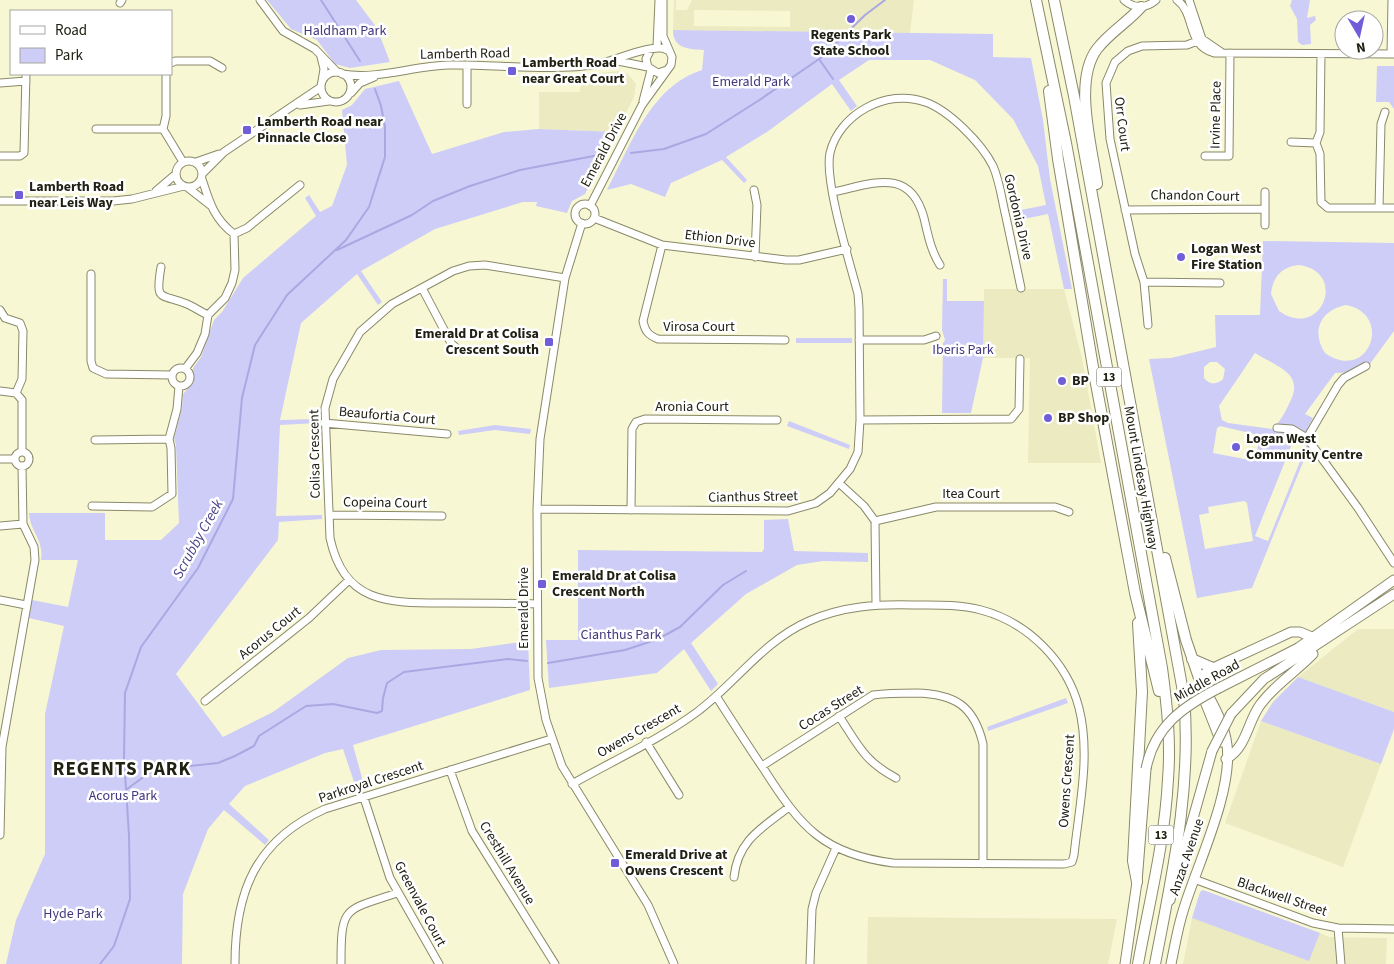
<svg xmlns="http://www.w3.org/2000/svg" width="1394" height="964" viewBox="0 0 1394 964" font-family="'Source Sans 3',sans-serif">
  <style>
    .built { fill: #ebeac0; fill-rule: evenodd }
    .green { fill: #cdcdf7; fill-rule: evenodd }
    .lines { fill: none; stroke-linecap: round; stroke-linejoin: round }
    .stream { stroke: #aaa8e2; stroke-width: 2 }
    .minor-casing { stroke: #8a8969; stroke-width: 9 }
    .major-casing { stroke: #8a8969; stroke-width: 11 }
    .highway-casing { stroke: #8a8969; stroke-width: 12 }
    .minor { stroke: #fff; stroke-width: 7 }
    .major { stroke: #fff; stroke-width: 9 }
    .highway { stroke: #fff; stroke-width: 10 }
    .major-bridge-casing { stroke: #8a8969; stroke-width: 11; stroke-linecap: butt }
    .major-bridge { stroke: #fff; stroke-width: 9 }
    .poi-dot { fill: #705ed8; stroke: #fff; stroke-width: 2 }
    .labels { text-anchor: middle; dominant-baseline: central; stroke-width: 5; stroke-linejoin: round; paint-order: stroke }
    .shield { fill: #fff; stroke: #63635a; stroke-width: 1 }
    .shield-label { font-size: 12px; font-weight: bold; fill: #202013 }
    .park-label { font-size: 14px; fill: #41387d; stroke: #fff }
    .poi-label { font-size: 14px; font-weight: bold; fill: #202013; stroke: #fff; text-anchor: start }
    .street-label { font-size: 14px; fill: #202013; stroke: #fff }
    .water-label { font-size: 15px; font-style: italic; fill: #4b4389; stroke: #fff }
    .district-label { font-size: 19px; font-weight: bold; letter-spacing: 1px; fill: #202013; stroke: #fff }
  </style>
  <rect width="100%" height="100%" fill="#f8f7d4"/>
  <path class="built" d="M674 0H676V10H687L692 0H914L910 33 673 30ZM694 10 790 11V27L694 26Z
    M617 71 628 74 636 84 634 97 616 132 539 129V92H580L581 75Z
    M984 289H1064L1082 358 1101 463H1028L1030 358H983Z
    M1358 629H1394V712L1298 677Z
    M1261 721 1381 764 1343 867 1225 823Z
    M868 917 1117 919 1108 964H867Z
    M1192 918 1309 960 1320 933 1329 937 1387 938 1386 964H1183Z"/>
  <path class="green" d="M267 0H356L377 28 390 62 350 68 335 64 317 40 291 29Z
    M1292 0H1310L1307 18 1315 16 1316 20 1310 25 1311 44 1302 45 1298 42 1297 19 1290 6Z
    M673 30 993 34V57L1031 58 1043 120 1050 179 1072 289H1064L1048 214 1013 221 1011 212 1046 205 1038 166 1013 119 975 80 930 60H869L839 80 857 106 851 111 832 84 767 132 726 157 747 180 744 183 722 160 671 183 665 197 631 184 607 190C630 146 651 86 702 70L704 50C689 49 673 49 673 30Z
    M1377 66H1394V109L1389 102H1376Z
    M399 81 432 154 504 132 539 129 616 132 585 194 572 201 567 213 536 206 537 202H523L435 229 361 271 382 302 378 305 357 274 301 323 280 420 317 419 318 423 280 425 276 516 322 515V519L279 522 278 540 176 674 223 737 273 712 348 658 381 650 471 649 528 641 530 690 353 745 365 789 357 791 343 749 325 753 245 786 229 804 269 840 265 845 224 810 208 829 183 894 182 964H6L16 920 45 854V714L64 626 29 618 32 600 68 607 78 560H41C44 539 30 532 29 513H105V540H161L179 523 176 445 174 438 182 408 183 394 194 382 193 368 201 357 214 320 222 312 243 278 316 216 305 198 309 195 320 212 332 206 347 165 342 110 352 105 365 89Z
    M1263 241 1394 243V331L1364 372 1335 373 1305 414 1313 418 1307 429 1312 440 1252 588 1197 598 1149 359 1171 358 1216 347 1215 315H1260ZM1299 265C1349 272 1321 341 1279 311L1271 294C1273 277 1281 267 1299 265ZM1346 305C1394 314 1369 384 1325 353 1311 332 1320 310 1346 305ZM1255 353C1277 367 1306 373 1289 404 1284 414 1280 422 1272 429L1228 423 1222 420 1219 406ZM1210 362H1217L1225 369 1223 379C1217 385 1209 385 1204 378V367ZM1220 426 1254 434 1253 439 1259 441 1255 461 1213 453 1217 428ZM1294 439 1307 444 1268 541 1255 536ZM1244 501 1247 503 1253 541 1205 549 1199 515 1209 513 1208 507Z
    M943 279H947V301H984L983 358 971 413H942L943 343 945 340 942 330Z
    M796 338H852V343H796Z
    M789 421 850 445 849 449 787 426Z
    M495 425 531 429 530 434 495 430 459 435 458 431Z
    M788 519 794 551 868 553V562L823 561 797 565 746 594 691 643 718 684 711 691 684 649 657 673 549 688 546 640H578V550L762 552 764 549V520Z
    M1298 677 1394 712V729L1381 764 1261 721 1273 702Z
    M1066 698 1068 703 988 731 987 727Z
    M1203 890 1320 933 1309 961 1192 918 1200 892Z"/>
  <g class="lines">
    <path class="stream" d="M321 0 360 61
      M819 59 833 79
      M631 153 664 149 706 134 761 99 822 57 865 15 885 0
      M337 250 412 215 433 201 470 186 520 170 599 155
      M548 663 625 650 658 639 680 627 723 585 746 571
      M127 789 153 770 218 763 235 756 254 746 259 736 306 706 333 704 377 713 382 711 383 698 387 683 404 672 508 659 527 661
      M100 964 114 946 130 899 129 835 124 758 125 693 141 647 198 568 233 499 242 398 255 345 287 295 346 240 369 207 385 157V127L381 106 375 89"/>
    <g class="minor-casing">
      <path id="minor" d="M260 0 283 31 315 49 337 72
        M1124 0C1134 9 1146 9 1156 0
        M1177 0C1196 14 1186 45 1214 53L1394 54
        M1189 0 1202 39 1221 52
        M120 3 122 0
        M657 47 659 0
        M651 49 646 59 648 67 658 73 667 70
        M1321 54 1320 132 1316 143 1320 154 1321 202 1328 208H1394
        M1391 54 1392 0
        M321 57 324 69 322 81
        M618 61 648 67
        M171 63 175 61H210L222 68
        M321 87a15 15 0 1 1 30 0a15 15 0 1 1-30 0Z
        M166 74V116L163 129 183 162
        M342 74C377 80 413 66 448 65 496 64 551 72 598 64 614 61 655 42 667 50
        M0 83 26 81
        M351 93 360 83 374 77
        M643 101 651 70
        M467 104V65
        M300 105 329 101
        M96 129H163
        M1291 142 1316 143
        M0 156H20L24 153 26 74
        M1205 156H1229L1230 53
        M176 174a13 13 0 1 1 26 0a13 13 0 1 1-26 0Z
        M196 162 219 154
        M203 173 224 152 321 87
        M187 187 210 205
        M754 190 757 205 755 257
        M156 191 176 174
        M833 192C872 184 910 166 924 218 928 235 931 251 940 265
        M0 201H113L132 199 184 186
        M575 214a10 10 0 1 1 20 0a10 10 0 1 1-20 0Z
        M590 206 642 105 671 65 672 57 663 36V0
        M1379 208 1381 124 1385 112
        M1125 210 1265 209
        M594 218 662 245 786 260H799L847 249
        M582 223 565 278 540 439 537 509 538 678 546 720 562 766 648 905 674 964
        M1265 225V192
        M234 234 247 228 300 185
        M662 245 643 321C645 331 648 335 658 339L785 340
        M161 267C155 303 160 293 187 304 194 307 201 312 208 315
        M91 274V361L93 368 106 374 172 375
        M1144 282 1220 283
        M422 288 451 343 460 351
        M0 310 5 318 20 323 23 331 22 379 16 393
        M1148 325 1144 282 1135 254 1110 139 1106 83 1115 62 1128 51 1142 46 1187 45 1202 39
        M859 340H924L936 336
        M172 377a9 9 0 1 1 18 0a9 9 0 1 1-18 0Z
        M185 369 197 353 205 334 208 315 225 298 232 283 235 270 234 234C214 219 209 201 202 179
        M0 391 16 393 22 400V452
        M860 420 1011 419 1019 409 1020 359
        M324 423 447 434
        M1277 428 1292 429 1307 438 1358 508 1394 563
        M1307 438 1338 385 1344 378 1366 366
        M95 440 169 439
        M15 459a7 7 0 1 1 14 0a7 7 0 1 1-14 0Z
        M0 459H15
        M840 484 864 506 875 521 876 604
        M92 506 152 507 172 494 171 448 169 439 177 409 179 386
        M537 509 788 511 816 503 830 493 850 469 858 452 860 420 859 308 858 294C850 263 824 181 830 153 839 114 887 88 925 102 949 110 982 144 993 166 1000 182 1002 201 1006 217 1011 241 1016 264 1021 288
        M631 510 632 429 636 422 645 419 777 420
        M329 515 442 516
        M875 521 936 507H1055L1069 512
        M0 526 23 524
        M0 600 26 605
        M537 604C506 603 476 603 445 603 389 603 344 604 330 538L325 408 333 379 360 332 392 304 453 271 469 266 485 265 565 278
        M205 701 309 618 349 580
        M839 716C858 745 864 761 896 778
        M646 742 679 795
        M762 766 873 695C888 693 902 693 916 693 954 694 974 705 983 744V864
        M450 770 472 831 555 964
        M572 784C611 762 662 738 697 712 736 683 763 641 809 621 843 606 877 604 913 605 936 605 959 604 981 610 1027 622 1067 661 1079 708 1091 755 1079 807 1074 855L1072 862 1064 864 893 863C823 854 801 827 765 771 748 746 732 721 716 696
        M364 798 390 878 439 964
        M0 835 2 747 35 560 34 547 23 524 22 466
        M734 877C738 840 762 828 789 807
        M1194 879 1313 923 1338 928 1394 929
        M1338 928 1341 964
        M235 964C235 891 256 840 325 809L551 739
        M341 964C341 905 344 911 397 893
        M810 964 812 909 816 893 836 848"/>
    </g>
    <g class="major-casing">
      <path id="major" d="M1199 678 1213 668 1291 632H1300L1314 638
        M1219 688 1298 648 1394 580
        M1204 699 1221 742
        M1231 714 1264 679 1394 594
        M1226 759C1247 747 1247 723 1260 705 1275 684 1296 672 1313 654
        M1170 900 1212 751
        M1125 964 1137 882 1146 769
        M1171 964C1175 945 1178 926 1184 908 1198 863 1233 791 1227 745 1224 720 1210 700 1199 678"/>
    </g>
    <g class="highway-casing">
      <path id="highway" d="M1036 0 1066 143 1162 668C1167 705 1171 741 1168 779 1165 841 1149 903 1138 964
        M1054 0 1074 96 1184 697C1192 788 1172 875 1155 964
        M1049 91 1058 159 1094 373 1135 593 1159 691
        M1097 184C1092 146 1073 81 1097 49 1109 33 1128 22 1141 7
        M1165 558 1186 640 1199 678
        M1192 659 1213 668
        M1137 882 1133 861 1142 692 1138 623"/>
    </g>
    <use href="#minor" class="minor"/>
    <use href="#major" class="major"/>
    <use href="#highway" class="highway"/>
    <g class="major-bridge-casing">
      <path id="major-bridge" d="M1212 751 1231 714
        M1146 769C1154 727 1182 707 1219 688"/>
    </g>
    <use href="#major-bridge" class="major-bridge"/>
  </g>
  <g class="poi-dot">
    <circle cx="851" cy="19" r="5"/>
    <rect x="507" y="66" width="10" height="10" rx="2.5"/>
    <rect x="242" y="125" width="10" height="10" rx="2.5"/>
    <rect x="14" y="190" width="10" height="10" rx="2.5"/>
    <circle cx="1181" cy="257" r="5"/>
    <rect x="544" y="337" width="10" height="10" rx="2.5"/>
    <circle cx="1062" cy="381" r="5"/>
    <circle cx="1048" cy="418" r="5"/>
    <circle cx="1236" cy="447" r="5"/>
    <rect x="537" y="579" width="10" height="10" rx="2.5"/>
    <rect x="610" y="858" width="10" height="10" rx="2.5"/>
  </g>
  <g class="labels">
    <g class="shield">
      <rect x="1096.5" y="367.5" width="25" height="19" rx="4"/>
      <rect x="1148.5" y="825.5" width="25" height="19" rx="4"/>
    </g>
    <g class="shield-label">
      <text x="1109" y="377">13</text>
      <text x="1161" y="835">13</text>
    </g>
    <g class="park-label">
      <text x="345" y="31">Haldham Park</text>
      <text x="751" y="82">Emerald Park</text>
      <text x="963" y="350">Iberis Park</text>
      <text x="621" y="635">Cianthus Park</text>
      <text x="123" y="796">Acorus Park</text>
      <text x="73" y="914">Hyde Park</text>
    </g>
    <g class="poi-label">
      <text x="851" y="35" text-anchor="middle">Regents Park<tspan x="851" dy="16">State School</tspan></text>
      <text x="522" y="63">Lamberth Road<tspan x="522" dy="16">near Great Court</tspan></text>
      <text x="257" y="122">Lamberth Road near<tspan x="257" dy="16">Pinnacle Close</tspan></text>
      <text x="29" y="187">Lamberth Road<tspan x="29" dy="16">near Leis Way</tspan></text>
      <text x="1191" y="249">Logan West<tspan x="1191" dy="16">Fire Station</tspan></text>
      <text x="539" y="334" text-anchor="end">Emerald Dr at Colisa<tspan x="539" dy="16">Crescent South</tspan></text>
      <text x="1072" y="381">BP</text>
      <text x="1058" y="418">BP Shop</text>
      <text x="1246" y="439">Logan West<tspan x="1246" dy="16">Community Centre</tspan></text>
      <text x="552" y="576">Emerald Dr at Colisa<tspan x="552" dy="16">Crescent North</tspan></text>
      <text x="625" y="855">Emerald Drive at<tspan x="625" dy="16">Owens Crescent</tspan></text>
    </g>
    <g class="street-label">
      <text transform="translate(465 54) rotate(-1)">Lamberth Road</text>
      <text transform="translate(1216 115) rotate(-89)">Irvine Place</text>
      <text transform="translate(1122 124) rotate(83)">Orr Court</text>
      <text transform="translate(604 150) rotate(-62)">Emerald Drive</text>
      <text transform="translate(1195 196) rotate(1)">Chandon Court</text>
      <text transform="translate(1018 217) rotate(77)">Gordonia Drive</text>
      <text transform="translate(720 239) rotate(7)">Ethion Drive</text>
      <text x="699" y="327">Virosa Court</text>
      <text x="692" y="407">Aronia Court</text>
      <text transform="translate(387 416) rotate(5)">Beaufortia Court</text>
      <text transform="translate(315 454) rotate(-91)">Colisa Crescent</text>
      <text transform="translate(1141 478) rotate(80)">Mount Lindesay Highway</text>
      <text x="971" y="494">Itea Court</text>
      <text transform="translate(753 497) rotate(-1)">Cianthus Street</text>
      <text transform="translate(385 503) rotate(1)">Copeina Court</text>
      <text transform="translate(524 608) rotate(-90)">Emerald Drive</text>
      <text transform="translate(270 633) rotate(-39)">Acorus Court</text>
      <text transform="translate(1207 681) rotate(-29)">Middle Road</text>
      <text transform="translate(831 708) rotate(-32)">Cocas Street</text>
      <text transform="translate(639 731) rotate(-30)">Owens Crescent</text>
      <text transform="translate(1067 781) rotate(-86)">Owens Crescent</text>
      <text transform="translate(371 782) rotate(-18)">Parkroyal Crescent</text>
      <text transform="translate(1187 857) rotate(-71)">Anzac Avenue</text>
      <text transform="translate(507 863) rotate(59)">Cresthill Avenue</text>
      <text transform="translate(1282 897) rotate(19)">Blackwell Street</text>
      <text transform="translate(420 904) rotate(62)">Greenvale Court</text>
    </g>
    <g class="water-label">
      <text transform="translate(198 539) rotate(-61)">Scrubby Creek</text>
    </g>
    <g class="district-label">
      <text x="122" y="769">REGENTS PARK</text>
    </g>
  </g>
  <rect x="10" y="10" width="162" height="65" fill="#ffffff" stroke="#a6a6a1"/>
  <rect x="20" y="26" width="25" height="8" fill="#ffffff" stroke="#a6a6a1"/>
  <text x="55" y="35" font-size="15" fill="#202013">Road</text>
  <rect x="20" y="48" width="25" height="15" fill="#cdcdf7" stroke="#a6a6a1"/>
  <text x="55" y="60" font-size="15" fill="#202013">Park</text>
  <g transform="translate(1359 35) rotate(171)"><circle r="24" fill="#ffffff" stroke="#a6a6a1"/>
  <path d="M0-4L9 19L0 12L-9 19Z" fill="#705ed8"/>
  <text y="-8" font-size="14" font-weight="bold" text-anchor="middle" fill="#202013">N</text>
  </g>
</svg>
